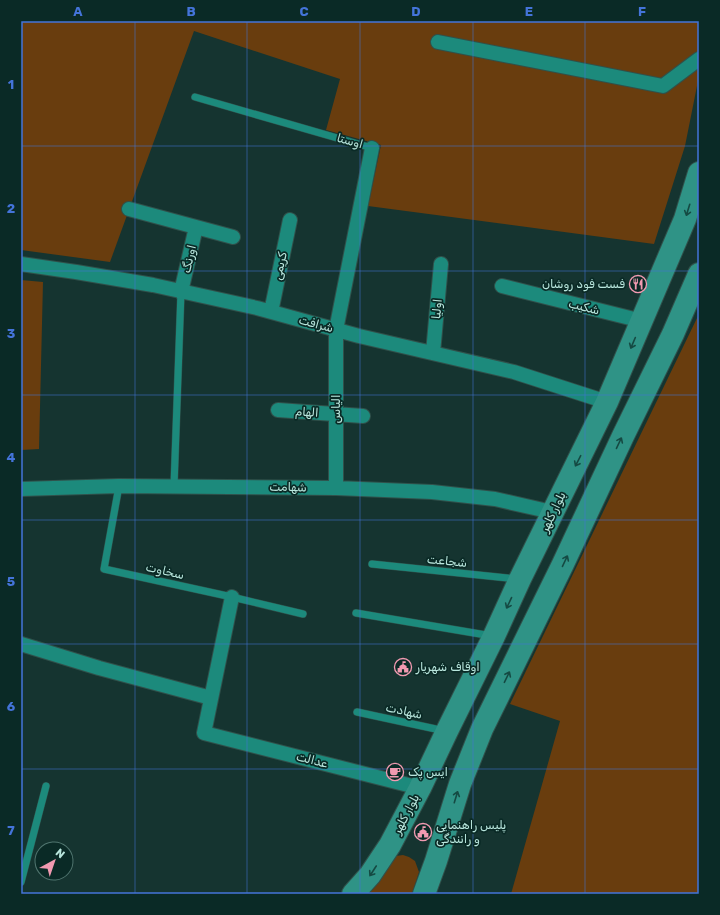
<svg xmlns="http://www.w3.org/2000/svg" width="720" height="915" viewBox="0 0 720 915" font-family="Rubik,'Noto Sans Arabic',sans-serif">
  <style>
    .green { fill: #693d0e }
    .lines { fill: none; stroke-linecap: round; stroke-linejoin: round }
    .lane-casing { stroke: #30514b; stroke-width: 8 }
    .street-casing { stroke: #30514b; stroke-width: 16 }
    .primary-casing { stroke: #30514b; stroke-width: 24 }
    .lane { stroke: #1c8a7c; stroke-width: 7 }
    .street { stroke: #1c8a7c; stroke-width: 14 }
    .primary { stroke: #2f9386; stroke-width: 22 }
    .oneway { stroke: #154a43 }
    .grid { fill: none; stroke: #4474d9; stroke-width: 1; stroke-opacity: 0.55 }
    .labels { text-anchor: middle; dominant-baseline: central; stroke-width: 3.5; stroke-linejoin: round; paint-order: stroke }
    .street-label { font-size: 12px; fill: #b9e6dd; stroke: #0a2a26 }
    .poi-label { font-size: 12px; fill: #b9e6dd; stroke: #0a2a26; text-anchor: start }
    .neatline { fill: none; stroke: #4474d9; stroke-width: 1.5 }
    .grid-label { font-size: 13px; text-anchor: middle; font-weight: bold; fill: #4474d9 }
  </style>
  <rect width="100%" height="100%" fill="#153430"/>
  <path class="green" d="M21 21H699V76L685 146 654 244 368 206 381 145 326 130 340 79 194 31 110 262 21 250Z
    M21 280 43 282 39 449 21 450Z
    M699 314V894H511L560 721 510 704Z
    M403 855 409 857 415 861 419 872 412 894H365L396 856Z"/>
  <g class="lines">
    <g class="lane-casing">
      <path id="lane" d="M195 97 372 148
        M119 486 104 569 232 597 303 614
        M174 486 181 292
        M372 564 518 579
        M356 613 492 636
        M357 712 445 731
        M21 882 46 786"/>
    </g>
    <g class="street-casing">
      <path id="street" d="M438 42 663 86 699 59
        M129 209 233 237
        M21 264 76 272 153 285 257 308 359 336 514 372 607 402
        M502 286 642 321
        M181 292 196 227
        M271 312 290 220
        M433 353 441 264
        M278 410 363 416
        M336 488V330L372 148
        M21 489 119 486 336 488 432 492 495 499 552 512
        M232 597 204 733 420 788
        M21 644 99 668 211 698"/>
    </g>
    <g class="primary-casing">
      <path id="primary" d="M353 894 370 875 390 845 420 788 447 731 494 636 520 579 607 402 685 219 699 173
        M424 894 436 861 460 784 482 729 563 564 623 436 673 334 699 274"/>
    </g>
    <use href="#lane" class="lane"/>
    <use href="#street" class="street"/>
    <use href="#primary" class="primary"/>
  </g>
  <defs><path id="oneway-shaft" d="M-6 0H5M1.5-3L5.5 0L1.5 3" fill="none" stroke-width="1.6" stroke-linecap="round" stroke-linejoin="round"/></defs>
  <g class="oneway">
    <use href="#oneway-shaft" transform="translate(688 210) rotate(107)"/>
    <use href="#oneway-shaft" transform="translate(633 343) rotate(113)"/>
    <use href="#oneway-shaft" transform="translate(619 443) rotate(-65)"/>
    <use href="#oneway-shaft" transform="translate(578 461) rotate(117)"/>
    <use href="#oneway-shaft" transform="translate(565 561) rotate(-65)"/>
    <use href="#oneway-shaft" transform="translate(509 603) rotate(115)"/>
    <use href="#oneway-shaft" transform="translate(507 677) rotate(-64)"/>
    <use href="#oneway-shaft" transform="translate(456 797) rotate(-73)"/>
    <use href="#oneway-shaft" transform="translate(373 871) rotate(123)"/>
  </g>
  <path class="grid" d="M135 21V894M247 21V894M360 21V894M473 21V894M585 21V894M21 146H699M21 271H699M21 395H699M21 520H699M21 644H699M21 769H699"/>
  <defs>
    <g id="restaurant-ring" transform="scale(0.9)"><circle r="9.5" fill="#0a2a26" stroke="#f19ab1" stroke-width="1.5"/><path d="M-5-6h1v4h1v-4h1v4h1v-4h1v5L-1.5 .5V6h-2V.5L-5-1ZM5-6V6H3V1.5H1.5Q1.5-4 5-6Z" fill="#f19ab1"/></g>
    <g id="civic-ring" transform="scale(0.9)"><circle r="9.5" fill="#0a2a26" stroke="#f19ab1" stroke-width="1.5"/><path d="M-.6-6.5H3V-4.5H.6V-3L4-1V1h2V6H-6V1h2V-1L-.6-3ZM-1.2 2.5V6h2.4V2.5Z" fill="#f19ab1"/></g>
    <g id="cafe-ring" transform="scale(0.9)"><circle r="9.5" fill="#0a2a26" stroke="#f19ab1" stroke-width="1.5"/><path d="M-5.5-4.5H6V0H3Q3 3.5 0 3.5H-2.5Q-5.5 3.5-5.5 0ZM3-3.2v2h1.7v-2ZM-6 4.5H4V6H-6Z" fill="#f19ab1"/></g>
  </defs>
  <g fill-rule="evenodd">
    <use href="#restaurant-ring" x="638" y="284"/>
    <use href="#civic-ring" x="403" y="667"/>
    <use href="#cafe-ring" x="395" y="772"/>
    <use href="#civic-ring" x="423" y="832"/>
  </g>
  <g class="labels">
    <g class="street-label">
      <text transform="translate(350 141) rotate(16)">اوستا</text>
      <text transform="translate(189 259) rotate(-77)">اورنگ</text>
      <text transform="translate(280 266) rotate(-78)">کریمی</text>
      <text transform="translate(584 307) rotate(14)">شکیب</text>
      <text transform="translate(437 309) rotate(-85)">اولیا</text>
      <text transform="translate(316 324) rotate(15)">شرافت</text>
      <text transform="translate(336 409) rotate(-90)">الیاس</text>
      <text transform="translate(307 412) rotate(4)">الهام</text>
      <text transform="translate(288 487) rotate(1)">شهامت</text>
      <text transform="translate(553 512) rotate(-64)">بلوار کلهر</text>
      <text transform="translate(447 561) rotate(6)">شجاعت</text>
      <text transform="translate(165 571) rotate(13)">سخاوت</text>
      <text transform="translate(404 711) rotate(12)">شهادت</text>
      <text transform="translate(312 760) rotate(14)">عدالت</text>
      <text transform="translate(406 814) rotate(-62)">بلوار کلهر</text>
    </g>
    <g class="poi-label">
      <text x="625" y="284" text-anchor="end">فست فود روشان</text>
      <text x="416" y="667">اوقاف شهریار</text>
      <text x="408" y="772">ایس پک</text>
      <text x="436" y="825">پلیس راهنمایی<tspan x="436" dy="14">و رانندگی</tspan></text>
    </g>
  </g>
  <rect width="720" height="915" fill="none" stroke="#0a2a26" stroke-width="44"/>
  <g transform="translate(54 861) rotate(40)"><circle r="19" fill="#0a2a26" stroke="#50756f"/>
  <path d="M0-3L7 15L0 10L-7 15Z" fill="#f19ab1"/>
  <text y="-6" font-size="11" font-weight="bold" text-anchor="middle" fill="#b9e6dd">N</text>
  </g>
  <rect x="22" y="22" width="676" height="871" class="neatline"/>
  <g class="grid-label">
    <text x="78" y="16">A</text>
    <text x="191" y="16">B</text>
    <text x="304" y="16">C</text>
    <text x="416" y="16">D</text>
    <text x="529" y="16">E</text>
    <text x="642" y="16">F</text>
    <text x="11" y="89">1</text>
    <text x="11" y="213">2</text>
    <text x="11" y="338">3</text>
    <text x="11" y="462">4</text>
    <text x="11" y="586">5</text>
    <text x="11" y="711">6</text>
    <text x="11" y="835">7</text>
  </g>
</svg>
